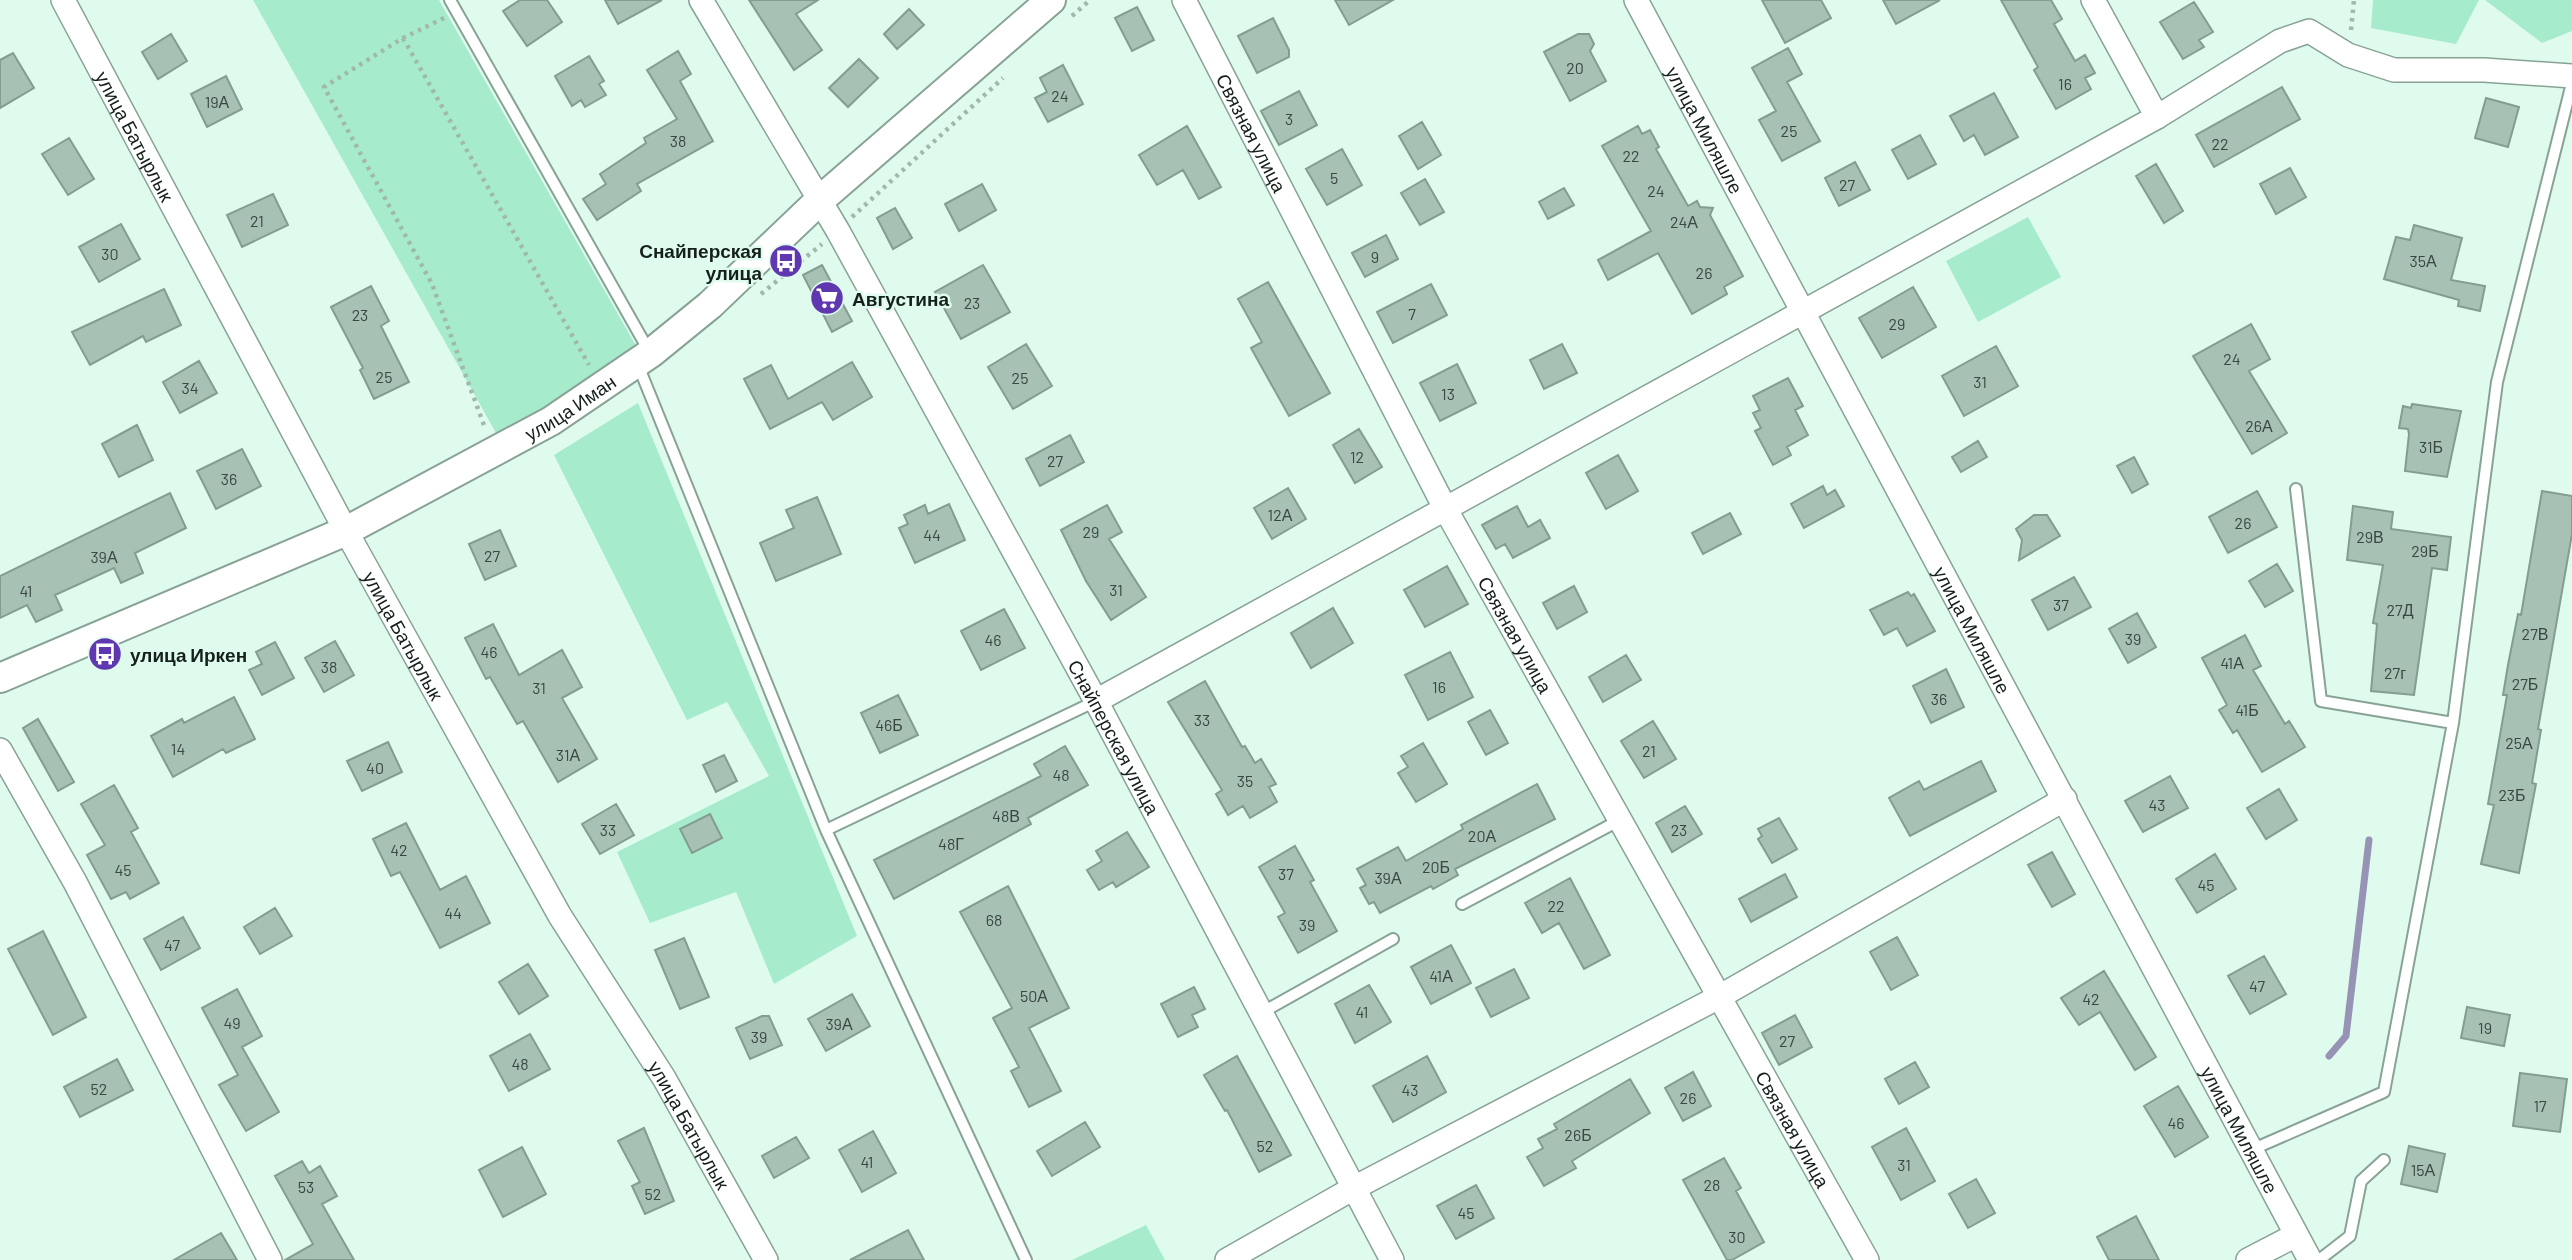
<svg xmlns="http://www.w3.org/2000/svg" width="2572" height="1260" viewBox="0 0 2572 1260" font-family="Barlow,sans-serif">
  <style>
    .green { fill: #a7ebcd }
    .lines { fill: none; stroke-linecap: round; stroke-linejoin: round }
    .stream { stroke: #9693b5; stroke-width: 7 }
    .building { fill: #a7c1b5; stroke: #839d91; stroke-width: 2 }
    .service-casing { stroke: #88a396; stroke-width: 14 }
    .minor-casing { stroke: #88a396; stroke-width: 26 }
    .tertiary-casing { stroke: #88a396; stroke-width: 32 }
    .path { stroke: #a1b8ad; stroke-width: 4.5; stroke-dasharray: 3.5 5; stroke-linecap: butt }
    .service { stroke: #fff; stroke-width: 10 }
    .minor { stroke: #fff; stroke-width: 23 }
    .tertiary { stroke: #fff; stroke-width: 28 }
    .labels { text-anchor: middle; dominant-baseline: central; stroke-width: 5; stroke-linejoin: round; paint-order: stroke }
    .number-label { font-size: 16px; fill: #3a4842 }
    .street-label { font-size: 19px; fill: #16201b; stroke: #dffbee }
    .poi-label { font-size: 19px; font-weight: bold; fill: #16201b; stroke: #dffbee; text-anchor: start }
  </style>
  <rect width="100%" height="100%" fill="#dffbee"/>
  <path class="green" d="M253 0H439L635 344 608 375 500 440Z
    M2373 0H2479L2456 44 2371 28Z
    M2485 0H2572V31L2542 43Z
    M2028 217 2061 277 1978 322 1946 261Z
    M638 403 857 936 774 984 736 892 650 923 617 852 769 776 727 702 687 720 554 455Z
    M1146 1225 1165 1260H1072Z"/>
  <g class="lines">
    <path class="stream" d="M2329 1056 2346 1036 2369 840"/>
  </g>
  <path class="building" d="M520 0H547L562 22 527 46 503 11Z
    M605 0H662L618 24Z
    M749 0H818L796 14 822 50 794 70Z
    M1335 0H1393L1349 25Z
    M1762 0H1821L1831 18 1785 43Z
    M1883 0H1940L1896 24Z
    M2001 0H2051L2062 19 2054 24 2075 61 2085 55 2095 73 2085 78 2091 89 2056 109 2034 70 2038 67Z
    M2194 2 2213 32 2199 40 2204 47 2183 59 2160 22Z
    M1137 7 1154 40 1132 51 1115 18Z
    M909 9 924 25 897 49 884 34Z
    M1273 18 1289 50V57L1257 73 1238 36Z
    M171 34 187 61 158 79 142 52Z
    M1578 34H1589L1594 44 1590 51 1606 81 1570 101 1544 52Z
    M1788 48 1802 74 1787 82 1820 141 1782 161 1759 120 1776 111 1752 68Z
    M678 51 691 74 680 81 713 141 637 184 641 191 597 220 583 199 606 184 600 174 646 143 644 138 677 119 647 70Z
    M13 53 34 88 0 108V60Z
    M589 56 604 81 599 84 606 95 585 107 581 100 572 106 555 76Z
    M859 59 878 78 848 107 829 88Z
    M1063 65 1083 104 1048 122 1035 98 1047 92 1040 78Z
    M226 76 242 109 207 127 191 94Z
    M2282 87 2300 119 2214 167 2196 135Z
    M1299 91 1317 125 1279 145 1261 111Z
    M1994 93 2018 137 1985 155 1974 135 1964 141 1950 116Z
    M2486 98 2519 107 2508 147 2475 138Z
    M1422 122 1441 155 1418 169 1399 136Z
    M1187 126 1221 187 1199 199 1183 170 1157 185 1139 155Z
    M1638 126 1642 134 1650 130 1659 147 1656 149 1688 206 1697 201 1700 207 1713 208 1710 215 1743 276 1724 287 1727 294 1692 314 1658 253 1608 280 1598 260 1651 231 1602 146Z
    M1920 135 1936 164 1908 179 1892 150Z
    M69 138 94 179 68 195 42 154Z
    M1342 149 1362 185 1327 205 1306 169Z
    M1855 162 1870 190 1839 206 1825 178Z
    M2156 164 2183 211 2164 223 2136 176Z
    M2290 168 2306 197 2276 214 2260 184Z
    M1425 179 1444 212 1420 225 1401 193Z
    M982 184 996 210 959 231 945 204Z
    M1564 188 1574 205 1548 219 1539 202Z
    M273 194 288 225 242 247 227 215Z
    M895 208 912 238 893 249 877 218Z
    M121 224 140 259 99 282 79 247Z
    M2414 225 2462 238 2451 280 2485 286 2480 311 2458 306 2459 300 2384 279 2396 237 2410 240Z
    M1386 235 1398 259 1365 277 1352 253Z
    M822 265 852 321 832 332 803 275Z
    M983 265 1010 312 961 339 935 292Z
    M1268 282 1330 393 1289 416 1251 348 1262 342 1238 299Z
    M1431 284 1447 315 1393 343 1377 312Z
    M371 286 389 321 381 326 409 382 374 399 360 370 363 368 331 307Z
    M1913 287 1936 327 1882 358 1859 318Z
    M164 289 181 325 146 342 143 336 90 365 72 332Z
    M2251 324 2270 359 2249 371 2287 433 2252 454 2193 356Z
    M1026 344 1052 386 1013 409 988 367Z
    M1562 344 1577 373 1544 389 1530 360Z
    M1996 346 2018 386 1964 416 1942 376Z
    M199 361 217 393 180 413 163 382Z
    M852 362 872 397 833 420 822 402 770 429 744 379 771 365 788 399Z
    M1457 364 1476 403 1440 421 1420 383Z
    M1788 378 1803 406 1795 410 1808 435 1787 447 1791 455 1773 465 1755 431 1761 428 1753 413 1760 410 1753 396Z
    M2412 404 2461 411 2447 477 2405 471 2409 434 2408 429 2399 428 2403 406 2411 408Z
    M137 425 153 460 119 477 102 444Z
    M1359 429 1382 467 1355 483 1333 445Z
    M1070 435 1084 462 1040 486 1026 459Z
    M1978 441 1987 457 1961 472 1952 457Z
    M242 449 261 486 216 509 197 471Z
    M1618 455 1638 491 1606 509 1586 473Z
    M2134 457 2148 484 2132 493 2117 466Z
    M1823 486 1827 495 1835 490 1844 506 1804 528 1791 504Z
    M1288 488 1306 519 1272 539 1254 508Z
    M2257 491 2277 527 2228 553 2209 517Z
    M2542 491 2572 496V534L2538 729 2541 730 2532 783 2536 784 2519 873 2481 864 2494 805 2488 804 2507 695H2503L2508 665 2518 614 2521 615Z
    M170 493 186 528 135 553 143 573 121 583 114 568 55 595 62 610 36 622 27 605 0 618V576Z
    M817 497 841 554 776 581 760 543 794 528 786 510Z
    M949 504 965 540 915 563 899 528 908 524 904 515 925 505 928 514Z
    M1107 505 1122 532 1109 539 1146 597 1111 620 1086 581 1061 530Z
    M1517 506 1528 527 1540 520 1550 538 1513 558 1505 544 1496 549 1482 525Z
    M2353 506 2393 512 2391 529 2451 537 2447 570 2432 568 2414 695 2371 691 2377 624 2373 623 2383 565 2347 560Z
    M1730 513 1741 534 1703 554 1692 533Z
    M2034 515H2047L2060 536 2019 560 2022 540 2016 529Z
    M500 530 516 566 485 580 469 544Z
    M2277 564 2293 591 2265 607 2249 581Z
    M1447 566 1468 604 1425 627 1404 590Z
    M2074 577 2091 607 2048 630 2032 600Z
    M1574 586 1587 612 1557 629 1543 603Z
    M1908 592 1911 596 1914 594 1935 631 1907 646 1897 628 1884 635 1870 610Z
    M1333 608 1353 643 1311 668 1291 633Z
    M1004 609 1025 648 981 670 961 631Z
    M2137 613 2156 647 2128 663 2109 629Z
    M493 624 519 675 562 650 582 687 562 698 597 759 558 782 523 721 517 724 490 677 486 679 465 638Z
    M2245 635 2261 666 2253 670 2285 724 2289 721 2305 747 2262 772 2237 730 2233 733 2219 710 2227 705 2202 658Z
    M335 641 354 675 324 692 305 658Z
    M275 642 294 678 262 695 249 670 262 664 256 652Z
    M1450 652 1473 697 1428 720 1405 675Z
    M1626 655 1641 680 1603 702 1589 677Z
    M1946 669 1964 707 1931 723 1913 686Z
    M1205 681 1242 747 1245 746 1255 763 1261 759 1276 784 1269 787 1277 802 1250 818 1243 806 1228 815 1216 794 1222 790 1168 702Z
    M898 695 918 735 880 753 861 713Z
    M234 697 255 739 226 753 223 749 173 777 151 736 182 719 184 723Z
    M1490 710 1508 743 1486 755 1468 722Z
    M38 719 74 782 58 791 23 728Z
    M1653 721 1676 759 1644 778 1621 741Z
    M388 742 402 772 362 791 347 761Z
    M1423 743 1447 784 1416 802 1398 773 1408 767 1401 756Z
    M1065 746 1088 785 1028 818 1031 824 894 899 874 860 1041 776 1034 764Z
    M724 755 737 781 716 792 703 765Z
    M1981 761 1996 791 1910 836 1889 798 1919 781 1924 790Z
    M2170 776 2188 808 2143 832 2125 801Z
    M1537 784 1555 819 1455 869 1458 875 1433 889 1431 886 1380 913 1374 902 1369 904 1360 888 1366 885 1357 869 1398 847 1406 861 1463 829 1461 825Z
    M114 785 138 828 131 832 159 883 130 899 126 892 111 899 87 855 105 845 81 804Z
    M2279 789 2297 820 2266 839 2247 808Z
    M616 804 634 835 600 854 582 824Z
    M1685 806 1702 834 1672 852 1656 823Z
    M710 814 722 838 692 853 680 829Z
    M1779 818 1797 849 1772 863 1758 839 1762 836 1758 829Z
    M406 823 440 890 466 876 490 923 440 948 400 872 391 876 373 839Z
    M1127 832 1149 867 1116 887 1113 882 1099 890 1087 870 1102 861 1096 851Z
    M1295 846 1314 880 1310 882 1337 931 1298 953 1278 917 1285 913 1259 867Z
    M2052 852 2075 894 2052 907 2028 865Z
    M2215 854 2236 889 2197 913 2176 879Z
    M1785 874 1797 897 1751 922 1739 899Z
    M1570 878 1610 955 1584 969 1559 923 1542 933 1525 903Z
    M1008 886 1069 1008 1029 1028 1061 1091 1029 1107 1011 1071 1019 1067 993 1018 1012 1008 960 912Z
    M275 908 292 936 260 954 244 927Z
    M183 917 200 948 161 970 144 939Z
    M43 931 86 1017 53 1035 8 949Z
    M1897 937 1918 975 1891 990 1870 952Z
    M684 938 709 997 680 1009 655 950Z
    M1451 945 1471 983 1431 1004 1411 967Z
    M2264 956 2286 994 2250 1014 2228 976Z
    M528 964 548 996 519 1014 499 982Z
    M1514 969 1529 998 1491 1017 1476 988Z
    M2104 971 2156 1057 2135 1070 2100 1012 2079 1025 2061 998Z
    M1369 985 1391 1022 1355 1043 1335 1004Z
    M1194 987 1205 1009 1192 1015 1198 1027 1178 1037 1161 1004Z
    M237 989 262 1036 242 1047 279 1112 246 1131 219 1085 238 1075 202 1008Z
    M852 994 870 1026 826 1051 808 1019Z
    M2467 1007 2510 1015 2504 1046 2461 1038Z
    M1795 1015 1812 1047 1779 1065 1762 1033Z
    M762 1016H769L782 1045 750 1059 736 1028Z
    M530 1034 550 1069 509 1091 490 1056Z
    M1237 1056 1291 1155 1259 1172 1227 1110 1225 1111 1204 1075Z
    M1427 1056 1446 1092 1393 1122 1373 1086Z
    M117 1059 133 1090 80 1117 64 1087Z
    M1915 1062 1929 1087 1899 1104 1885 1079Z
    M1693 1072 1711 1106 1683 1121 1665 1088Z
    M2520 1073 2567 1079 2560 1132 2513 1126Z
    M1630 1079 1650 1113 1572 1161 1576 1168 1544 1186 1527 1157 1543 1148 1538 1139 1557 1129 1554 1124Z
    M2178 1086 2208 1137 2175 1157 2144 1106Z
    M1085 1122 1100 1147 1052 1176 1037 1151Z
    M644 1128 674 1201 645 1214 632 1186 640 1182 618 1141Z
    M1906 1128 1935 1181 1901 1200 1872 1147Z
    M873 1131 896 1173 862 1192 839 1150Z
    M796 1137 809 1158 774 1178 762 1156Z
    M2409 1146 2445 1154 2437 1192 2401 1184Z
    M522 1147 546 1194 503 1217 479 1170Z
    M1724 1158 1741 1188 1736 1191 1764 1242 1732 1260H1727L1683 1180Z
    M302 1161 309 1173 320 1166 337 1196 322 1204 354 1260H285L313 1244 275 1176Z
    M1976 1179 1995 1213 1968 1228 1949 1194Z
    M1476 1185 1494 1218 1456 1239 1437 1206Z
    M2136 1216 2159 1260H2109L2097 1237Z
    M908 1230 924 1260H850Z
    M221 1233 237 1260H174Z"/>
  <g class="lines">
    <g class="service-casing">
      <path id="service" d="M450 0 649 351
        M638 365 826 830 1026 1260
        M2296 489 2321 701 2453 723
        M826 830 1096 701
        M1462 904 1620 820
        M1261 1013 1393 939
        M2251 1150 2384 1092 2453 723 2497 382 2572 83
        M2319 1260 2350 1236 2361 1181 2384 1160"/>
    </g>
    <g class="minor-casing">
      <g id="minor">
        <path id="s1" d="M63 0 346 531 560 916 664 1078 766 1260"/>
        <path id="s2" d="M701 0 838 231 1096 701 1392 1260"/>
        <path id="s3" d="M1184 0 1446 510 1867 1260"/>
        <path id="s4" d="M1636 0 2310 1260"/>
        <path d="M2093 0 2157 117"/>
        <path d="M1096 701 2157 117 2280 41 2309 31 2348 55 2394 70H2484L2572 76"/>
        <path d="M0 750 75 882 270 1260"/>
        <path d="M1227 1260 1352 1189 1719 997 2065 799"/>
        <path d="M2248 1260 2296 1235"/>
      </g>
    </g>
    <g class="tertiary-casing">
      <g id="tertiary">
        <path id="s5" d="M0 678 346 531 551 421 651 353 710 305 820 200 1051 0"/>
      </g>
    </g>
    <path class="path" d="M1072 16 1090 0
      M444 18 403 38 324 87 432 284 485 428
      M2351 30 2354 0
      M403 38 589 365
      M852 217 1003 78
      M761 294 822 244"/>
    <use href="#service" class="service"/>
    <use href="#minor" class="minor"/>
    <use href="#tertiary" class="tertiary"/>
  </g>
  <defs>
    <g id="bus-disc" transform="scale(1.75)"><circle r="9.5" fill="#5f37af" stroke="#dffbee"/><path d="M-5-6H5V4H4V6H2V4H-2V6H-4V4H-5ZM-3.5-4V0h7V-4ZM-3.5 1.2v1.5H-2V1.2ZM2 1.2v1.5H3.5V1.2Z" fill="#fff"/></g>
    <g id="supermarket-disc" transform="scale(1.75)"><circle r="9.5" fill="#5f37af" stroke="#dffbee"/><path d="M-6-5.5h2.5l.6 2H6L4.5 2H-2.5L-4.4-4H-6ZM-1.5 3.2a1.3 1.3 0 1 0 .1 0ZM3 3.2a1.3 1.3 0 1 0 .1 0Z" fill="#fff"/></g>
  </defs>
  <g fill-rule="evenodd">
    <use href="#bus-disc" x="786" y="261"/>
    <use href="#supermarket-disc" x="827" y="298"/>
    <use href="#bus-disc" x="105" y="654"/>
  </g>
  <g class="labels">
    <g class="number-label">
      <text x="1575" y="67">20</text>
      <text x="2065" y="83">16</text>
      <text x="1060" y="95">24</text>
      <text x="217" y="101">19А</text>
      <text x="1289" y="118">3</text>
      <text x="1789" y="130">25</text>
      <text x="678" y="140">38</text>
      <text x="2220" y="143">22</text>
      <text x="1631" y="155">22</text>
      <text x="1334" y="177">5</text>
      <text x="1847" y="184">27</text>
      <text x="1656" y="190">24</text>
      <text x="257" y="220">21</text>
      <text x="1684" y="221">24А</text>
      <text x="110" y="253">30</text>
      <text x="1375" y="256">9</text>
      <text x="2423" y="260">35А</text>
      <text x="1704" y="272">26</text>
      <text x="972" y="302">23</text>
      <text x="1412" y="313">7</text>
      <text x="360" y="314">23</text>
      <text x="1897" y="323">29</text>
      <text x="2232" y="358">24</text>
      <text x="384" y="376">25</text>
      <text x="1020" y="377">25</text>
      <text x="1980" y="381">31</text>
      <text x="190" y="387">34</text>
      <text x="1448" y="393">13</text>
      <text x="2259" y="425">26А</text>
      <text x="2431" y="446">31Б</text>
      <text x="1357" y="456">12</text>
      <text x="1055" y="460">27</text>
      <text x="229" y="478">36</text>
      <text x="1280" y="514">12А</text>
      <text x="2243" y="522">26</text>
      <text x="1091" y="531">29</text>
      <text x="932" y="534">44</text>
      <text x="2370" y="536">29В</text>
      <text x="2425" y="550">29Б</text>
      <text x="492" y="555">27</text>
      <text x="104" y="556">39А</text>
      <text x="1116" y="589">31</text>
      <text x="26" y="590">41</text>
      <text x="2061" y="604">37</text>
      <text x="2400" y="609">27Д</text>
      <text x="2535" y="633">27В</text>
      <text x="2133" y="638">39</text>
      <text x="993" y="639">46</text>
      <text x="489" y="651">46</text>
      <text x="2232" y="662">41А</text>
      <text x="329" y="666">38</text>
      <text x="2395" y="672">27г</text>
      <text x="2525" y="683">27Б</text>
      <text x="1439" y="686">16</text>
      <text x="539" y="687">31</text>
      <text x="1939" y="698">36</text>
      <text x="2247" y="709">41Б</text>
      <text x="1202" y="719">33</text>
      <text x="889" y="724">46Б</text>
      <text x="2519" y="742">25А</text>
      <text x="178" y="748">14</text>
      <text x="1649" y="750">21</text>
      <text x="568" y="754">31А</text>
      <text x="375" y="767">40</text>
      <text x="1061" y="774">48</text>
      <text x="1245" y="780">35</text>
      <text x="2512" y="794">23Б</text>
      <text x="2157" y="804">43</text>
      <text x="1006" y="815">48В</text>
      <text x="608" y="829">33</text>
      <text x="1679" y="829">23</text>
      <text x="1482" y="835">20А</text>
      <text x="951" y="843">48Г</text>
      <text x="399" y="849">42</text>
      <text x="1436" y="866">20Б</text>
      <text x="123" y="869">45</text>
      <text x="1286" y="873">37</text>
      <text x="1388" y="877">39А</text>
      <text x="2206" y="884">45</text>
      <text x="1556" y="905">22</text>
      <text x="453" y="912">44</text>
      <text x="994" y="919">68</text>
      <text x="1307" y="924">39</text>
      <text x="172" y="944">47</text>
      <text x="1441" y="975">41А</text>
      <text x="2257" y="985">47</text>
      <text x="1034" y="995">50А</text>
      <text x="2091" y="998">42</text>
      <text x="1362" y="1011">41</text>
      <text x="232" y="1022">49</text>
      <text x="839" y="1023">39А</text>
      <text x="2485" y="1027">19</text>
      <text x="759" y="1036">39</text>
      <text x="1787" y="1040">27</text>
      <text x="520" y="1063">48</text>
      <text x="99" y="1088">52</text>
      <text x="1410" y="1089">43</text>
      <text x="1688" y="1097">26</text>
      <text x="2540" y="1105">17</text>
      <text x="2176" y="1122">46</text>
      <text x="1578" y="1134">26Б</text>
      <text x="1265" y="1145">52</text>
      <text x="867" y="1161">41</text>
      <text x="1904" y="1164">31</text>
      <text x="2423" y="1169">15А</text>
      <text x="1712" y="1184">28</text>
      <text x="306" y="1186">53</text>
      <text x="653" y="1193">52</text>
      <text x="1466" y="1212">45</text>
      <text x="1737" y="1236">30</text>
    </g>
    <g class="street-label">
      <text stroke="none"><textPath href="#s4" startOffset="147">улица Миляшле</textPath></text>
      <text stroke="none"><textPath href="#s3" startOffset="149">Связная улица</textPath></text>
      <text stroke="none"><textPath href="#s1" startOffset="154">улица Батырлык</textPath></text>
      <text stroke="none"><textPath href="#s5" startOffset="632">улица Иман</textPath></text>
      <text stroke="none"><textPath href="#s4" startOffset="714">улица Миляшле</textPath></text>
      <text stroke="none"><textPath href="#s1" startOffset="721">улица Батырлык</textPath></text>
      <text stroke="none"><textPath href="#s3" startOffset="716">Связная улица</textPath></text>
      <text stroke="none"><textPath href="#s2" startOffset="845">Снайперская улица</textPath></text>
      <text stroke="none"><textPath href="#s1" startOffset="1288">улица Батырлык</textPath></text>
      <text stroke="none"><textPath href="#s3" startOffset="1283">Связная улица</textPath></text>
      <text stroke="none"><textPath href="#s4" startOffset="1281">улица Миляшле</textPath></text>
    </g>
    <g class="poi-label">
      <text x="762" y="250" text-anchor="end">Снайперская<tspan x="762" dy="22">улица</tspan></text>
      <text x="852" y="298">Августина</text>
      <text x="130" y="654">улица Иркен</text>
    </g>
  </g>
</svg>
